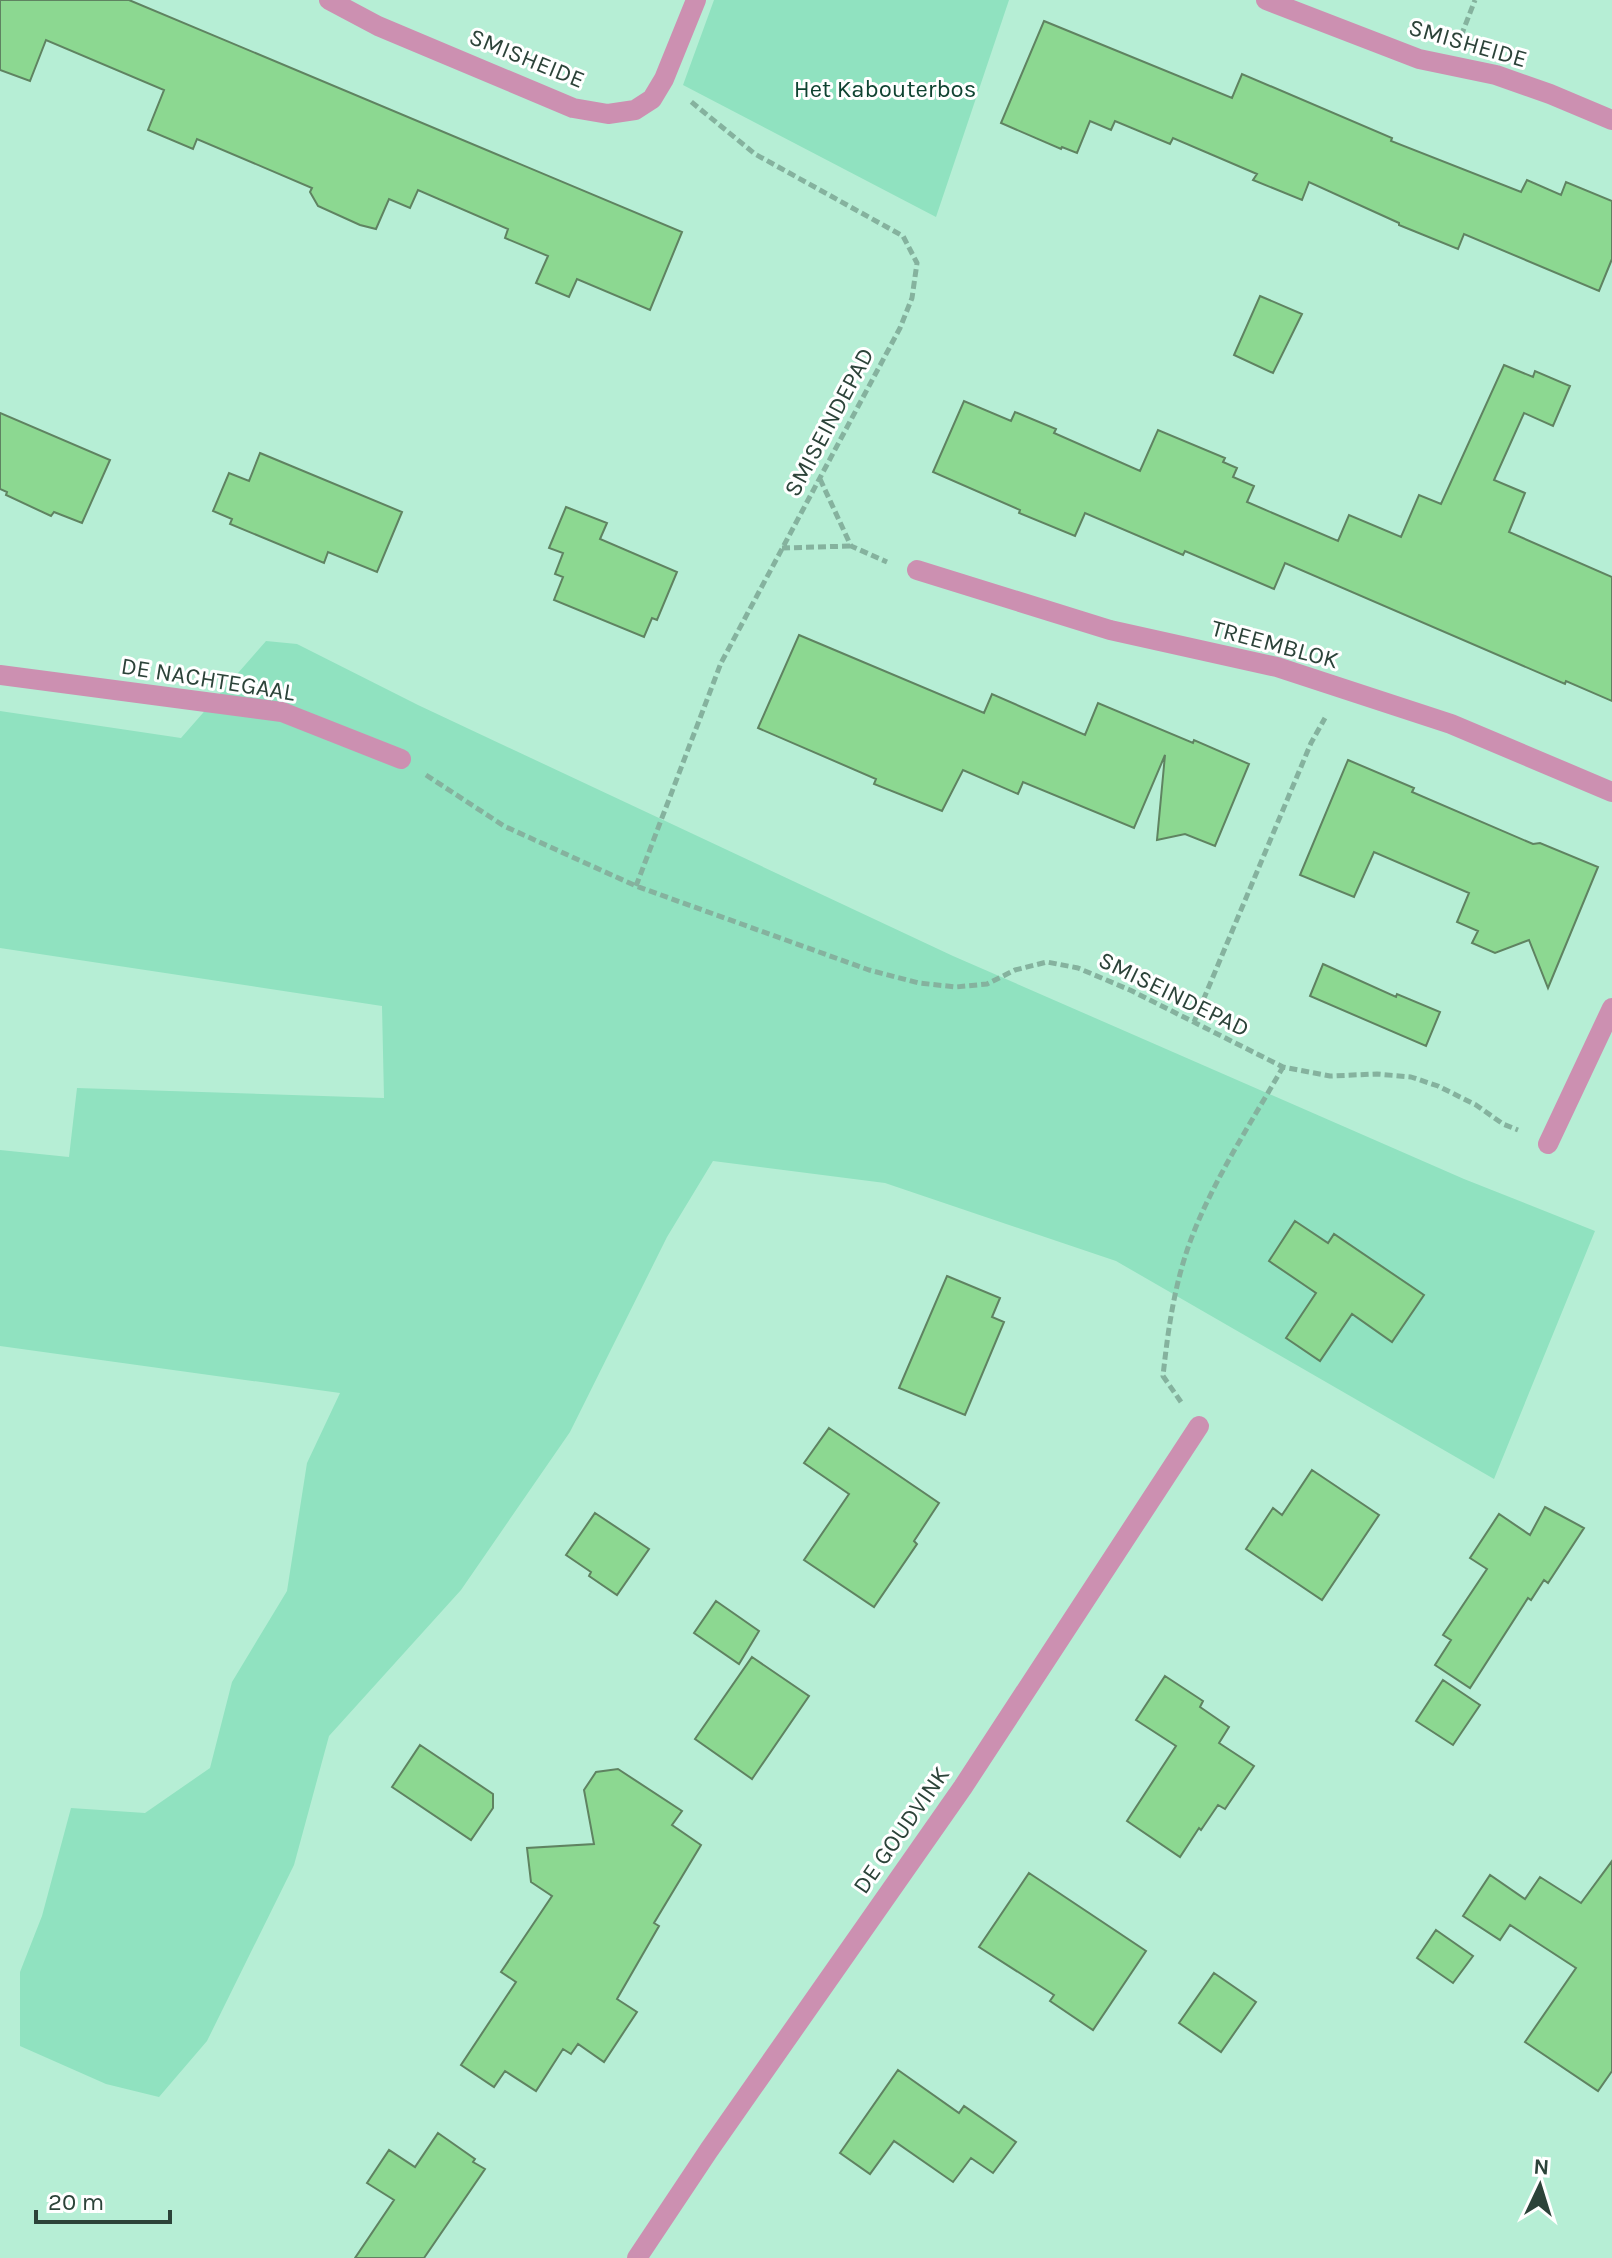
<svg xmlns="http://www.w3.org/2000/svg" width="1612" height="2258" viewBox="0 0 1612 2258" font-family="Karla,sans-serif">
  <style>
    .green { fill: #90e2c0 }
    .building { fill: #8cd891; stroke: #5f8361; stroke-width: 2 }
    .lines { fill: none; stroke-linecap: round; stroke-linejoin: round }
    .path { stroke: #85b29e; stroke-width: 5; stroke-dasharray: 8 4; stroke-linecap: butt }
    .minor { stroke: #cc90b1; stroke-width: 20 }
    .labels { text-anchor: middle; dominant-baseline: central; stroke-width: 6; stroke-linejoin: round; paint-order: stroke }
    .street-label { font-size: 24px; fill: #2c4339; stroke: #fff }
    .park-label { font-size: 24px; fill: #0f4331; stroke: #fff }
  </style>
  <rect width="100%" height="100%" fill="#b6eed5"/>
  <path class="green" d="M714 0H1009L936 217 683 85Z
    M266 641 297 644 418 705 953 956 1464 1179 1595 1231 1494 1479 1116 1261 885 1183 713 1161 667 1237 570 1432 461 1590 329 1736 294 1865 207 2041 159 2097 106 2084 20 2046V1972L42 1916 71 1808 145 1813 210 1768 232 1682 287 1591 307 1463 340 1393 0 1346V1150L69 1157 77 1088 384 1098 382 1006 0 948V711L181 738Z"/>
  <path class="building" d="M0 0H129L682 232 650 310 577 279 569 297 536 283 548 256 505 238 508 229 418 190 410 208 389 199 376 229 360 225 318 206 310 192 312 188 197 139 193 149 148 130 164 90 46 40 30 81 0 70Z
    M1044 21 1232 98 1242 74 1392 138 1391 141 1521 192 1527 180 1561 195 1566 182 1612 201V259L1599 291 1464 234 1458 249 1399 225V223L1309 182 1302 200 1253 180 1257 174 1173 138 1170 144 1115 121 1111 130 1090 121 1077 153 1062 147 1061 149 1001 123Z
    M1260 296 1302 314 1273 373 1234 355Z
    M1504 365 1533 377 1535 371 1570 386 1553 426 1524 413 1494 480 1525 493 1509 532 1612 577V701L1566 681 1565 684 1285 563 1274 589 1185 551 1183 555 1085 513 1075 536 1019 513 1020 510 933 472 964 401 1011 421 1015 412 1056 429 1054 433 1140 471 1158 430 1225 458 1223 462 1237 468 1233 477 1254 486 1247 502 1338 541 1349 515 1401 537 1419 495 1441 504Z
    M0 413 110 460 82 523 54 512 51 516 6 495 7 492 0 489Z
    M260 453 402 512 377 572 328 552 324 563 230 524 232 519 213 511 229 473 249 481Z
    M566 507 607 523 600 539 677 572 657 620 652 618 644 637 554 600 563 577 555 574 563 553 549 548Z
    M799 635 984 713 992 694 1085 735 1098 703 1193 743 1194 740 1249 764 1215 846 1185 834 1157 840 1165 755 1134 828 1023 782 1018 794 963 770 942 811 874 784 876 779 758 728Z
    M1348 760 1414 788 1412 792 1533 844 1540 843 1598 867 1548 988 1529 940 1495 953 1472 943 1478 931 1457 922 1469 893 1374 852 1354 897 1300 875Z
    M1323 964 1396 997 1397 994 1440 1012 1426 1046 1310 996Z
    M1295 1221 1328 1243 1334 1234 1424 1295 1392 1342 1352 1314 1320 1361 1286 1338 1316 1293 1269 1261Z
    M947 1276 1000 1298 992 1317 1004 1322 965 1415 899 1388Z
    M829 1428 939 1503 914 1541 917 1544 874 1607 804 1560 849 1494 804 1463Z
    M1312 1470 1379 1515 1322 1600 1246 1549 1273 1508 1282 1515Z
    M1545 1507 1584 1528 1548 1583 1544 1580 1531 1600 1528 1598 1470 1688 1435 1665 1451 1640 1443 1635 1487 1569 1470 1558 1499 1514 1530 1535Z
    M595 1513 649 1549 617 1595 589 1576 591 1572 566 1555Z
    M716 1601 759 1631 739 1664 694 1633Z
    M752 1657 809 1696 752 1779 695 1739Z
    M1165 1676 1203 1701 1200 1707 1229 1727 1219 1743 1254 1766 1225 1809 1218 1805 1201 1830 1199 1828 1180 1857 1127 1821 1176 1746 1136 1720Z
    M1443 1680 1480 1705 1453 1745 1416 1721Z
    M420 1745 493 1794V1808L471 1840 392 1787Z
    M618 1769 682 1811 672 1825 701 1845 654 1923 659 1926 617 1999 637 2012 604 2062 578 2044 571 2054 563 2049 536 2091 505 2071 494 2087 461 2065 516 1982 501 1972 552 1896 531 1882 527 1848 594 1844 584 1790 596 1772Z
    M1612 1861V2071L1598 2091 1525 2042 1576 1968 1510 1925 1500 1940 1463 1916 1490 1875 1525 1899 1540 1877 1581 1903Z
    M1029 1873 1146 1951 1093 2030 1050 2001 1054 1995 979 1947Z
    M1436 1930 1473 1956 1453 1983 1417 1958Z
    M1214 1973 1256 2002 1221 2052 1179 2023Z
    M898 2070 959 2113 964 2106 1016 2142 993 2173 971 2158 953 2182 894 2141 870 2174 840 2153Z
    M438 2133 475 2159 473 2162 485 2169 424 2258H355L394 2200 367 2183 389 2150 415 2167Z"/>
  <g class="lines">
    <path class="path" d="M1461 36 1475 0
      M820 479 851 546 887 562
      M782 548 851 546
      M426 775 504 826 636 886 869 970 919 983 956 987 987 984 1015 970 1047 962 1078 968 1130 990 1283 1067 1330 1076 1377 1074 1411 1077 1438 1086 1476 1105 1503 1124 1518 1130
      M636 886 721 663 900 328 912 298 917 263 903 236 755 154 689 100
      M1194 1022 1311 743 1325 718
      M1181 1402 1163 1376C1168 1330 1174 1286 1190 1242 1212 1182 1251 1123 1283 1067"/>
    <path class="minor" d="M329 0 378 26 573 108 608 114 635 110 652 99 664 79 696 0
      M1266 0 1419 59 1496 75 1550 94 1612 120
      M917 570 1110 630 1277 667 1451 724 1612 792
      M0 675 282 712 401 759
      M1548 1144 1612 1008
      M637 2258 709 2150 963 1787 1199 1426"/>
  </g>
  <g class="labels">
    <g class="street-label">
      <text transform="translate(1468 43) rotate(16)">SMISHEIDE</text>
      <text transform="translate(527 58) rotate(22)">SMISHEIDE</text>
      <text transform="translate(829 422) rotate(-62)">SMISEINDEPAD</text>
      <text transform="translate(1275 644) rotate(15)">TREEMBLOK</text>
      <text transform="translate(208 679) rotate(9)">DE NACHTEGAAL</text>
      <text transform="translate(1174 994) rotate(26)">SMISEINDEPAD</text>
      <text transform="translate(901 1830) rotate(-55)">DE GOUDVINK</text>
    </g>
    <g class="park-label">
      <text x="885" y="89">Het Kabouterbos</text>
    </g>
  </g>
  <g transform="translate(1540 2186) rotate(4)" stroke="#ffffff" stroke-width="6" paint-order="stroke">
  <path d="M0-6L14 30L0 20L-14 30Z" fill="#2c4339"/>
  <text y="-12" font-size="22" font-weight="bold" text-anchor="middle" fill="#2c4339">N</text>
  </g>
  <path d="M36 2210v12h134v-12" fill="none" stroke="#2c4339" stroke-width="4"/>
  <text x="48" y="2210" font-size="24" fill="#2c4339" stroke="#ffffff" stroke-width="6" paint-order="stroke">20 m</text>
</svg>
